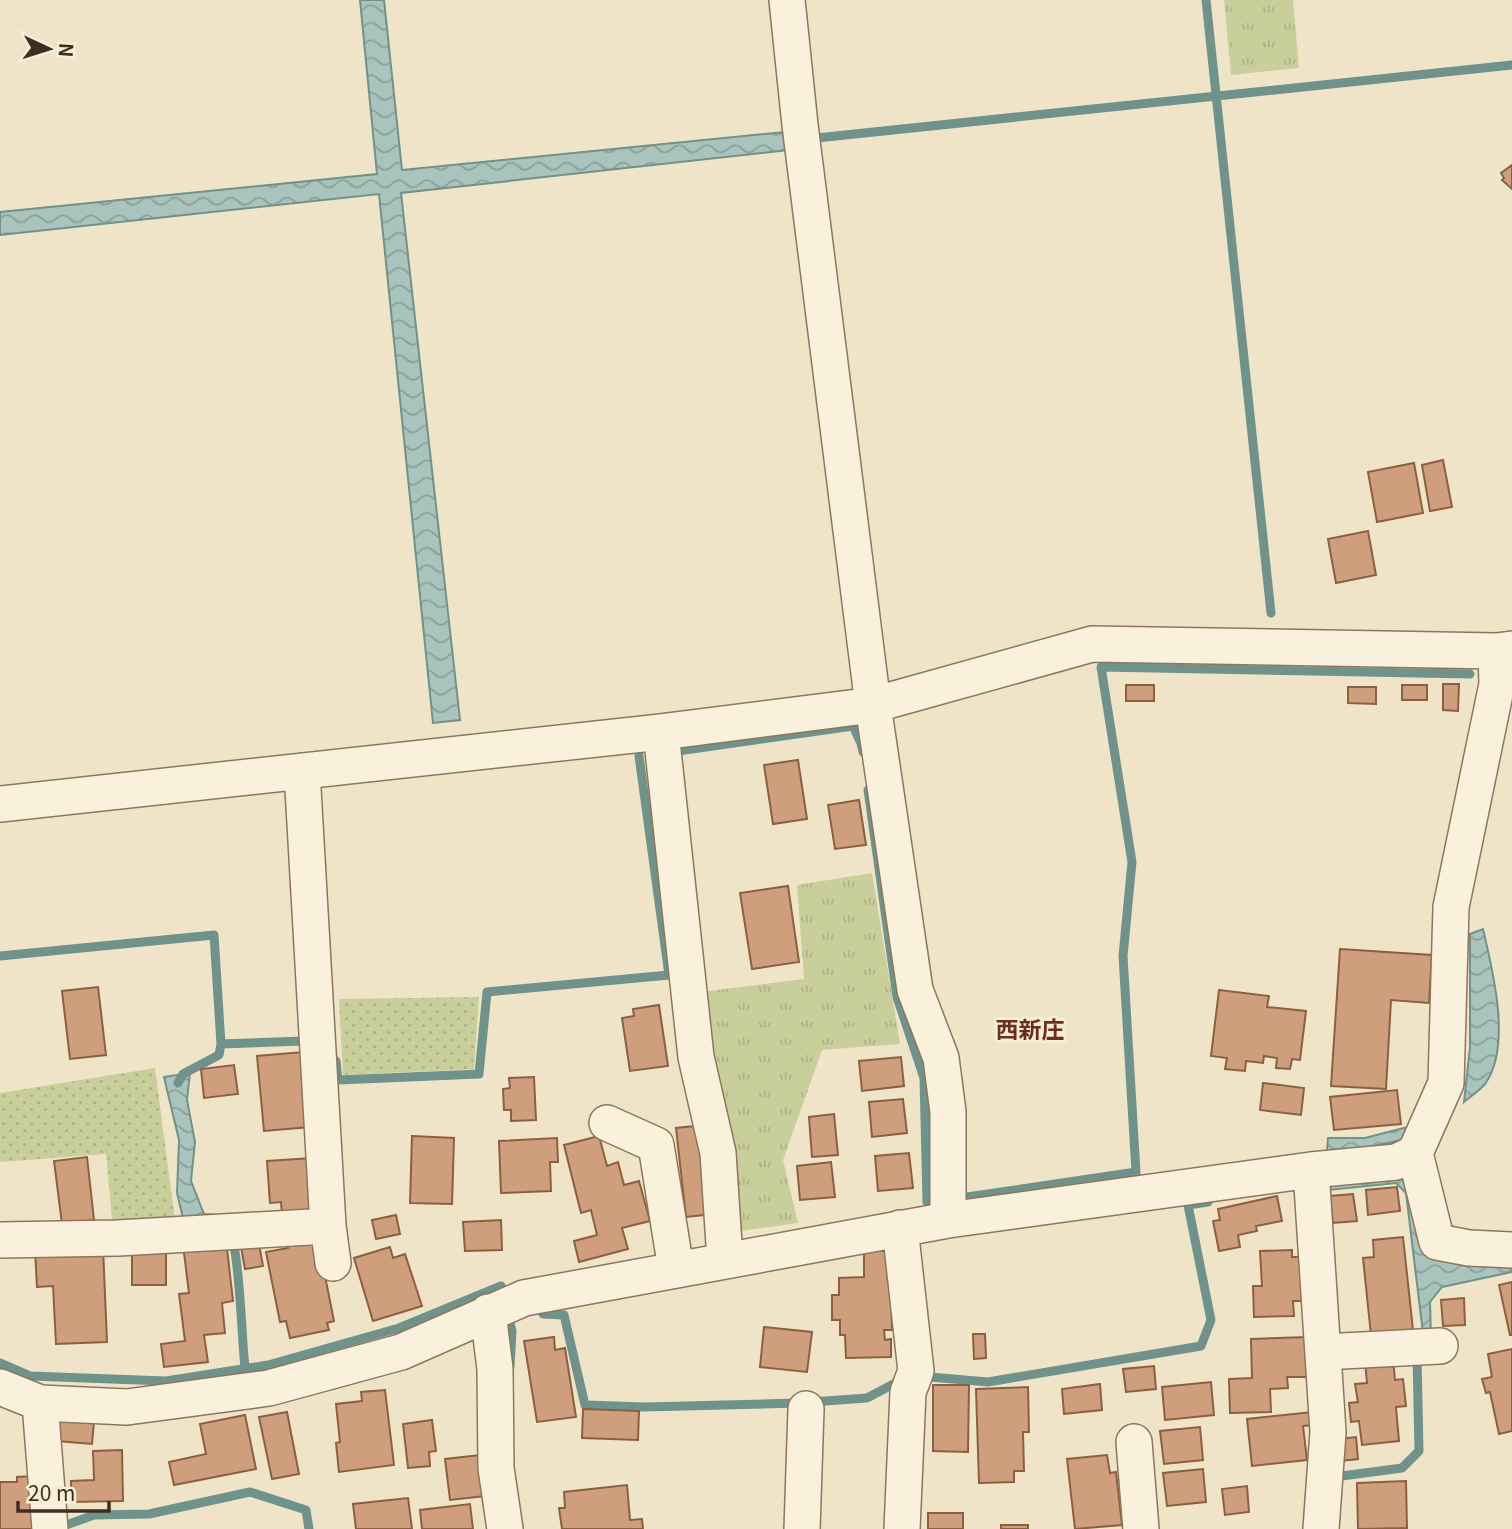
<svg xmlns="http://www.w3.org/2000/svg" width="1512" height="1529" viewBox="0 0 1512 1529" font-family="Georgia,'Noto Sans JP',serif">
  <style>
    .grass { fill: url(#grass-tufts) }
    .garden { fill: url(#garden-dots) }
    .water { fill: url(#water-waves); stroke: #6f938a; stroke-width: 2 }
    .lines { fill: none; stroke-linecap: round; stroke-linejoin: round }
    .stream { stroke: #6f938a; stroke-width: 9 }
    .building { fill: #cf9f7d; stroke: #8d5f41; stroke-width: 2 }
    .minor-casing { stroke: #8d765c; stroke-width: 38 }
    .minor { stroke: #faf1dc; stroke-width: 35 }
    .labels { text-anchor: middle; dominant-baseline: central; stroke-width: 6; stroke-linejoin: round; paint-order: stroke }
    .neighbourhood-label { font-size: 23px; font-weight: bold; fill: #6b2e1e; stroke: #f7eed8 }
  </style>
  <defs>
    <pattern id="grass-tufts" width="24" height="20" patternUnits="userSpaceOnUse" patternTransform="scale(1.75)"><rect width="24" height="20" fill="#c9cf9b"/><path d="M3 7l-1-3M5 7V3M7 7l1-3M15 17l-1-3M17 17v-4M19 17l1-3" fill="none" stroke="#aeb285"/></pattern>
    <pattern id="garden-dots" width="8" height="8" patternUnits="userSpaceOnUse" patternTransform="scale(1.75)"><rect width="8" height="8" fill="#c9cf9b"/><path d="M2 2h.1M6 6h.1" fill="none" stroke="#aeb285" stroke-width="1.8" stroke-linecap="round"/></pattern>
    <pattern id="water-waves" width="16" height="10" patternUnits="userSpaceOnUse" patternTransform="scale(1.75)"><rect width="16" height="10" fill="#a9c4bc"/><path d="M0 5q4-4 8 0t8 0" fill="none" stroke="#8ba098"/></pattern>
  </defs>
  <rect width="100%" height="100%" fill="#f0e4c8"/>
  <path class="grass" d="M1224 0H1293L1299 68 1231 75Z
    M872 873 900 1044 822 1050 783 1160 798 1223 732 1232 702 992 804 979 797 885Z"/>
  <path class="garden" d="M479 997 474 1069 343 1075 339 999Z
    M155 1068 176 1228 113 1229 106 1154 0 1162V1093Z"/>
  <path class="water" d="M360 0H384L402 170 785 132 788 150 401 193 460 720 433 723 379 194 0 235V212L377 174Z
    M1483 929C1493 972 1512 1046 1485 1084 1479 1091 1471 1096 1464 1102L1470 1047V934Z
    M190 1073 187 1100 195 1142 191 1181 204 1214 218 1215 183 1218 177 1193 179 1140 164 1077Z
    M1415 1125 1401 1140 1366 1148 1327 1151 1328 1138H1365Z
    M1398 1171 1413 1182 1432 1256 1512 1261V1272L1442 1287 1430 1302 1431 1337 1423 1333 1406 1193 1396 1183 1329 1190V1186Z"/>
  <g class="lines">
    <path class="stream" d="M1206 0 1271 613
      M807 139 1512 65
      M678 751 853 726 861 743 863 752
      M868 790 897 997 924 1078 927 1202
      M0 956 214 935 221 1044 303 1041
      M336 1061 338 1080 479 1074 487 992 669 975 639 756
      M178 1083 183 1074 219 1055 221 1044
      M960 1198 1136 1172 1123 956 1132 862 1101 667 1470 674
      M234 1245C241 1286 241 1327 245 1368
      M507 1312 512 1331 510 1367
      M543 1314 564 1315 585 1405 645 1407 798 1403 867 1398 901 1380
      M0 1363 30 1376 166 1381 268 1365 399 1328 501 1286 504 1298
      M930 1377 988 1382 1201 1346 1211 1320 1188 1205 1208 1202
      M1342 1476 1402 1468 1419 1451 1417 1356
      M69 1524 94 1515 149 1514 250 1492 306 1510 309 1529"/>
  </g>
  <path class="building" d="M1512 165V189L1502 180 1504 178 1501 173Z
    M1443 460 1452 507 1430 511 1422 465Z
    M1414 463 1423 513 1377 522 1368 472Z
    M1368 531 1376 575 1336 583 1328 539Z
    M1443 684H1459L1458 711 1443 710Z
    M1126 685H1154V701H1126Z
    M1402 685H1427V700H1402Z
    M1348 687H1376V704L1348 703Z
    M798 760 807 819 773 824 764 765Z
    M859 800 866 845 835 849 828 805Z
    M788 886 799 962 752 969 740 893Z
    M1340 949 1432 955 1429 1003 1391 1000 1386 1089 1331 1086Z
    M98 987 106 1055 70 1059 62 991Z
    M1219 990 1269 996 1267 1007 1306 1011 1300 1060 1292 1059 1290 1069 1276 1068 1277 1058 1264 1056 1263 1063 1246 1061 1245 1071 1225 1069 1227 1058 1211 1056Z
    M659 1005 668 1066 630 1071 622 1018 634 1016 633 1009Z
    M303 1052 310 1127 264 1131 257 1056Z
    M901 1057 904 1086 862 1091 859 1061Z
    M234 1065 238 1094 204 1098 201 1069Z
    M534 1077 536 1120 511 1121V1110H504L503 1089 510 1088 509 1078Z
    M1263 1083 1304 1088 1301 1115 1260 1110Z
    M1397 1090 1401 1124 1334 1130 1330 1097Z
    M903 1099 907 1133 872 1137 869 1102Z
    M834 1114 838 1155 812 1157 809 1117Z
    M704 1125 714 1214 686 1217 676 1128Z
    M412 1136 454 1138 452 1204 410 1203Z
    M599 1136 607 1166 618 1162 624 1185 639 1181 650 1221 622 1228 628 1249 579 1262 574 1241 597 1235 591 1210 581 1213 564 1145Z
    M557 1138 558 1162H550L551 1191 501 1193 499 1141Z
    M909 1153 913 1188 878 1191 875 1156Z
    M87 1157 94 1220 62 1224 54 1161Z
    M312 1158 316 1213 282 1215 281 1202 270 1203 267 1161Z
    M831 1162 835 1197 800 1200 797 1166Z
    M1397 1187 1400 1211 1368 1215 1366 1190Z
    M1353 1194 1357 1221 1333 1223 1330 1196Z
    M1277 1196 1282 1221 1256 1226 1257 1231 1238 1235 1240 1247 1219 1251 1213 1221 1220 1220 1218 1209Z
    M396 1215 400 1234 376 1239 372 1220Z
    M501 1220 502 1250 465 1251 463 1222Z
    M317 1236 334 1321 327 1323 329 1330 290 1338 286 1321 280 1322 266 1252 288 1248 287 1241Z
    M1403 1237 1413 1330 1371 1335 1363 1258 1374 1257 1373 1240Z
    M226 1240 233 1301 222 1303 225 1333 204 1335 208 1362 164 1367 161 1344 185 1341 179 1294 189 1293 183 1245Z
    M259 1244 263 1266 245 1269 241 1247Z
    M103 1247 107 1342 56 1344 53 1286 37 1287 35 1250Z
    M390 1247 393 1258 405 1254 422 1306 373 1321 354 1258Z
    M166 1249V1285H132V1250Z
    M1292 1250V1257H1301L1302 1301H1293L1294 1316 1254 1317 1253 1286H1262L1260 1251Z
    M864 1251H890L892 1330H884L885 1340 891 1339V1357L846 1358 845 1335H840V1320H832V1295H839V1278L864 1277Z
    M1512 1282V1335H1510L1499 1285Z
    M1464 1298 1465 1325 1443 1326 1441 1300Z
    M764 1327 812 1332 807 1372 760 1367Z
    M973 1334H985L986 1358 974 1359Z
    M554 1337 555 1350 565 1348 576 1417 537 1422 524 1341Z
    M1308 1337 1309 1377H1287L1288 1388 1270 1389 1271 1412 1230 1413 1229 1379 1252 1378 1251 1339Z
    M1512 1349V1431L1499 1434 1490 1392 1486 1393 1482 1379 1492 1377 1488 1354Z
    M1393 1359 1395 1380 1403 1379 1406 1406 1396 1407 1399 1441 1362 1445 1359 1421 1351 1422 1349 1403 1358 1402 1355 1384 1367 1383 1365 1362Z
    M1154 1366 1156 1389 1126 1392 1123 1369Z
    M1211 1382 1214 1415 1165 1420 1162 1387Z
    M1100 1384 1102 1410 1064 1414 1062 1389Z
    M933 1385H969L968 1452 933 1451Z
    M1028 1387 1029 1432H1023L1024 1471H1014V1482L979 1483 976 1389Z
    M385 1390 394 1465 339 1472 336 1443 340 1442 336 1404 362 1401 361 1392Z
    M583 1409 639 1411 638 1440 582 1438Z
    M287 1412 299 1474 272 1479 259 1417Z
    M1312 1412 1313 1425 1303 1426 1307 1460 1252 1466 1247 1419Z
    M245 1415 256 1469 174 1485 169 1462 206 1454 200 1424Z
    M59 1419 94 1422 92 1444 57 1441Z
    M432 1420 436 1451 429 1452 430 1466 408 1468 403 1424Z
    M1200 1427 1203 1460 1164 1464 1160 1431Z
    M1356 1437 1358 1459 1341 1461 1339 1439Z
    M122 1450 123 1501 71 1502V1481L94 1480 93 1451Z
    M480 1455 485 1496 450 1500 445 1459Z
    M1107 1455 1110 1473 1116 1472 1122 1525 1075 1529 1067 1459Z
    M1203 1469 1206 1502 1167 1506 1163 1473Z
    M33 1476 34 1529H0V1482H17V1477Z
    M1406 1481 1407 1528 1358 1529 1357 1483Z
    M627 1485 630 1520 642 1519 643 1529H562L559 1508H565L564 1492Z
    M1247 1486 1249 1512 1225 1515 1222 1489Z
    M408 1498 412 1529H356L353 1504Z
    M470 1504 473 1529H422L420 1510Z
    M928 1513H963V1529H928Z
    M1001 1525H1028V1529H1001Z"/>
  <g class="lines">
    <g class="minor-casing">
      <path id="minor" d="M787 0 800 125 873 705 915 990 941 1058 948 1112V1220
        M661 732 696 1057 718 1153 725 1260
        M302 771 328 1226 333 1263
        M0 804 661 732 873 705 1092 644 1496 651 1512 649
        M607 1123 656 1145 676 1269
        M1415 1153 1437 1242 1469 1248 1512 1250
        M900 1228 916 1371 908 1392 902 1529
        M0 1240 118 1238 328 1226
        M488 1312 495 1369 496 1468 505 1529
        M1323 1352 1440 1346
        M0 1387 40 1403 127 1407 269 1388 401 1352 524 1298 948 1220 1311 1170
        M40 1403 50 1529
        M1134 1442 1141 1529
        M802 1529 806 1409
        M1321 1529 1328 1432 1311 1170 1396 1162 1415 1153 1446 1083 1451 907 1497 684 1496 651"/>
    </g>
    <use href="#minor" class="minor"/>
  </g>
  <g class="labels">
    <g class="neighbourhood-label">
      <text x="1030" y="1028">西新庄</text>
    </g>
  </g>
  <g transform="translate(49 49) rotate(94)" stroke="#f7eed8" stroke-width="5" paint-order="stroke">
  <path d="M0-5L12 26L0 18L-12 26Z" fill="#3d2e20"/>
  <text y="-10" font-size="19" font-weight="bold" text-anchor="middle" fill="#3d2e20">N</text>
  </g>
  <path d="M18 1501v10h91v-10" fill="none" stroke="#3d2e20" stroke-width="3.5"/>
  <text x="28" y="1501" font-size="21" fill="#3d2e20" stroke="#f7eed8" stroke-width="5" paint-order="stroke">20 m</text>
</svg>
